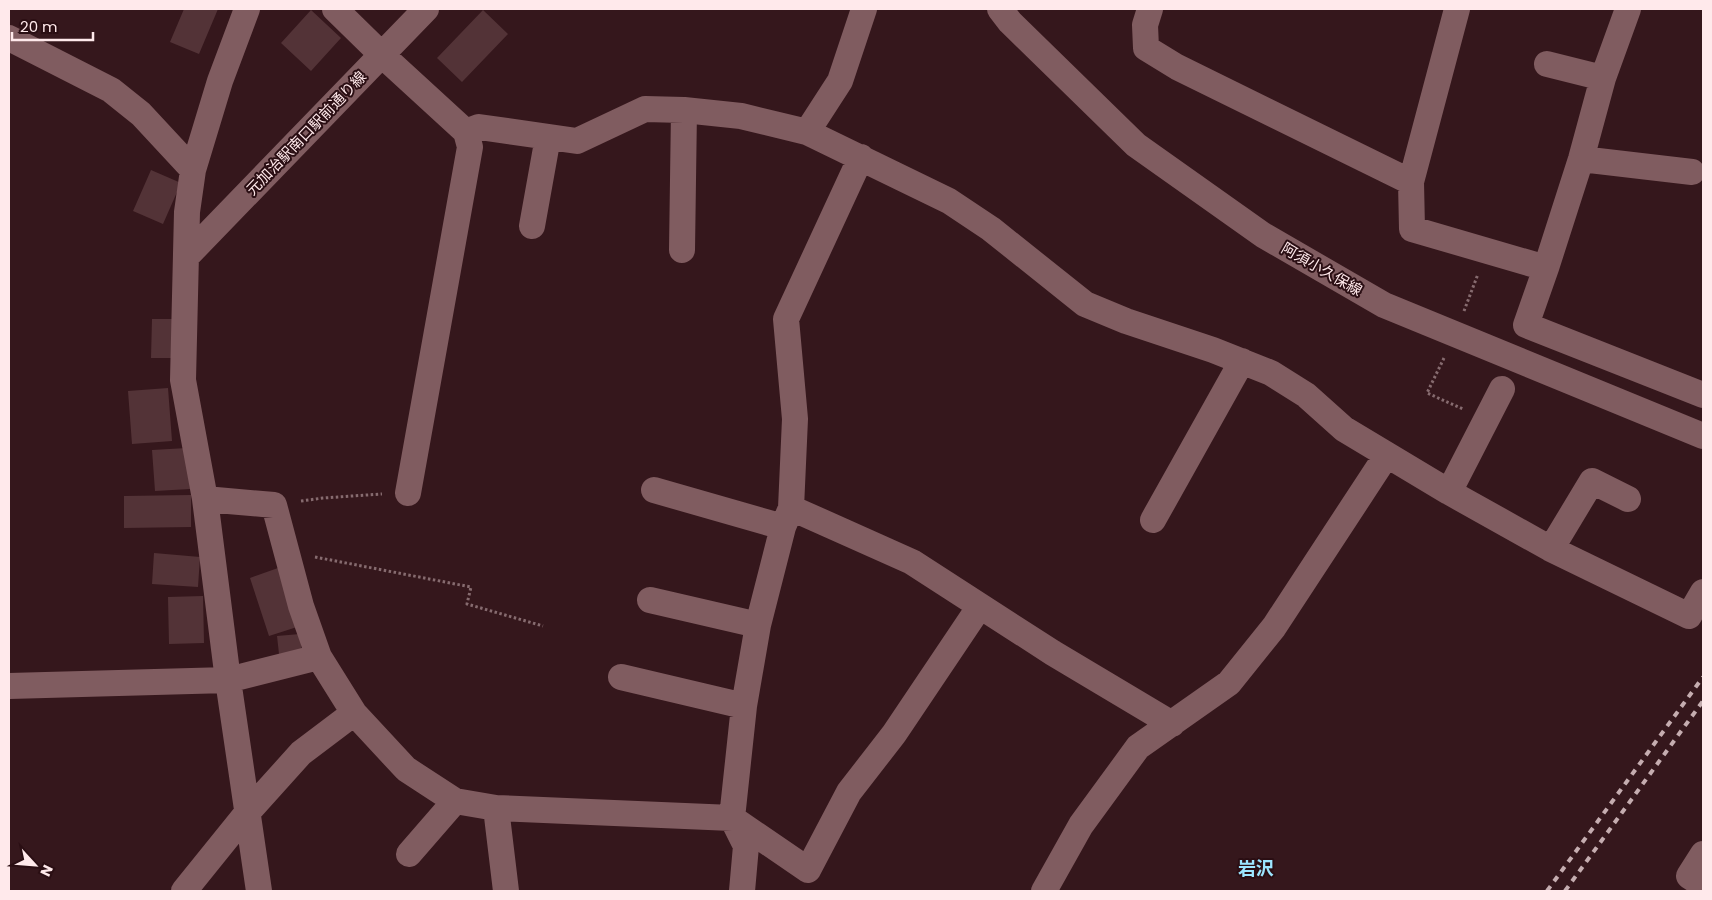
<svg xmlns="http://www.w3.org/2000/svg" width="1712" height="900" viewBox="0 0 1712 900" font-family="Poppins,'Noto Sans JP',sans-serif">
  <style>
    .building { fill: #533337 }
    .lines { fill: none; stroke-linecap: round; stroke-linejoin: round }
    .path { stroke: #866b6f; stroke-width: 3; stroke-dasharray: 2.5 2.5; stroke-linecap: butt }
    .minor { stroke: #805c60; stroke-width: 26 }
    .rail { stroke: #c5adb0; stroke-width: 4; stroke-dasharray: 6 6; stroke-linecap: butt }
    .labels { text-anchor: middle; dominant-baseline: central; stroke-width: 4; stroke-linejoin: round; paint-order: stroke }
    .street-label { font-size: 15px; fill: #ffe9eb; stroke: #2a0e13 }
    .quarter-label { font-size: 18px; font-weight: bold; fill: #9ce5fe; stroke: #2a0e13 }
  </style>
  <rect width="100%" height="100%" fill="#35171c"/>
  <path class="building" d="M184 9H218L199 54 170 42Z
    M311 10 341 38 311 71 281 43Z
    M483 10 508 34 462 82 437 58Z
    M151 170 181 183 163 224 133 211Z
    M152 319H177L176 358H151Z
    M168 388 172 441 132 444 128 391Z
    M187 448 190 489 155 491 152 450Z
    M191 495V527L124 528V496Z
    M154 553 200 557 198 587 152 584Z
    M278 568 297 627 269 636 250 578Z
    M203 596 204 643 169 644 168 597Z
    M300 634 302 652 279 654 277 636Z"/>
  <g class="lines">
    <path class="path" d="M1464 311 1478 274
      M1444 358 1427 393 1463 409
      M301 501 323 498 382 494
      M315 557 471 587 467 604 543 626"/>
    <path class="minor" d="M247 9 220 81 193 170 187 212 183 380 205 499 228 680 259 891
      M335 9 382 55 466 132 470 147 408 493
      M1000 9 1010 22 1136 145 1263 235 1384 305 1703 436
      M1150 9 1145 25 1146 48 1177 67 1411 182
      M1457 9 1411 182 1412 229 1546 268
      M1628 9 1603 78 1581 159 1546 268 1526 325 1703 395
      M9 38 111 90 141 114 193 170
      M1547 64 1603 78
      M466 132 479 127 577 141 645 109 684 110 741 116 807 132 949 201 991 229 1085 304 1126 321 1213 350 1271 373 1306 395 1344 429 1449 492 1551 549 1689 616 1703 592
      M807 132 840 81 864 9
      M1581 159 1692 172
      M532 226 548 137
      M682 250 684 110
      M186 257 426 9
      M654 490 783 527
      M1449 492 1502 389
      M205 499 274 505 301 606 319 657 354 713 406 769 455 801 496 808 732 818 744 706 758 625 783 527 791 508 795 419 786 319 861 157
      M791 508 912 562 1053 653 1172 724
      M1153 520 1242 361
      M1551 549 1592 481 1628 499
      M650 600 758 625
      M621 677 744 706
      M9 686 228 680 319 657
      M496 808 506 891
      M732 818 808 870 849 792 894 734 980 606
      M732 818 746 846 742 891
      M409 854 455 801
      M1703 854 1689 876 1703 885
      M184 891 247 813 301 753 354 713
      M1044 891 1081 825 1138 747 1229 683 1274 627 1386 456"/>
    <path class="rail" d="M1547 891 1703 677
      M1565 891 1703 701"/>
  </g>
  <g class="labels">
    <g class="street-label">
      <text transform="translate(306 133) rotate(-46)">元加治駅南口駅前通り線</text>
      <text transform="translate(1322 269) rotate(30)">阿須小久保線</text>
    </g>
    <g class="quarter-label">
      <text x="1256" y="868">岩沢</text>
    </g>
  </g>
  <rect width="1712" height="900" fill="none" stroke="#ffe9eb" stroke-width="20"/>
  <g transform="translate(35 865) rotate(116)" stroke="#2a0e13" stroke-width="4" paint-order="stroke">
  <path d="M0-4L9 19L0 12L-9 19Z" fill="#ffe9eb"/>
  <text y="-8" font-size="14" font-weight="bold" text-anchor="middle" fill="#ffe9eb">N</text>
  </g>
  <path d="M12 32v8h81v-8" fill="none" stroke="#ffe9eb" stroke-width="2.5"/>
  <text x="20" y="32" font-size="15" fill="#ffe9eb" stroke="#2a0e13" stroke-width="4" paint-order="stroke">20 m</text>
</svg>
